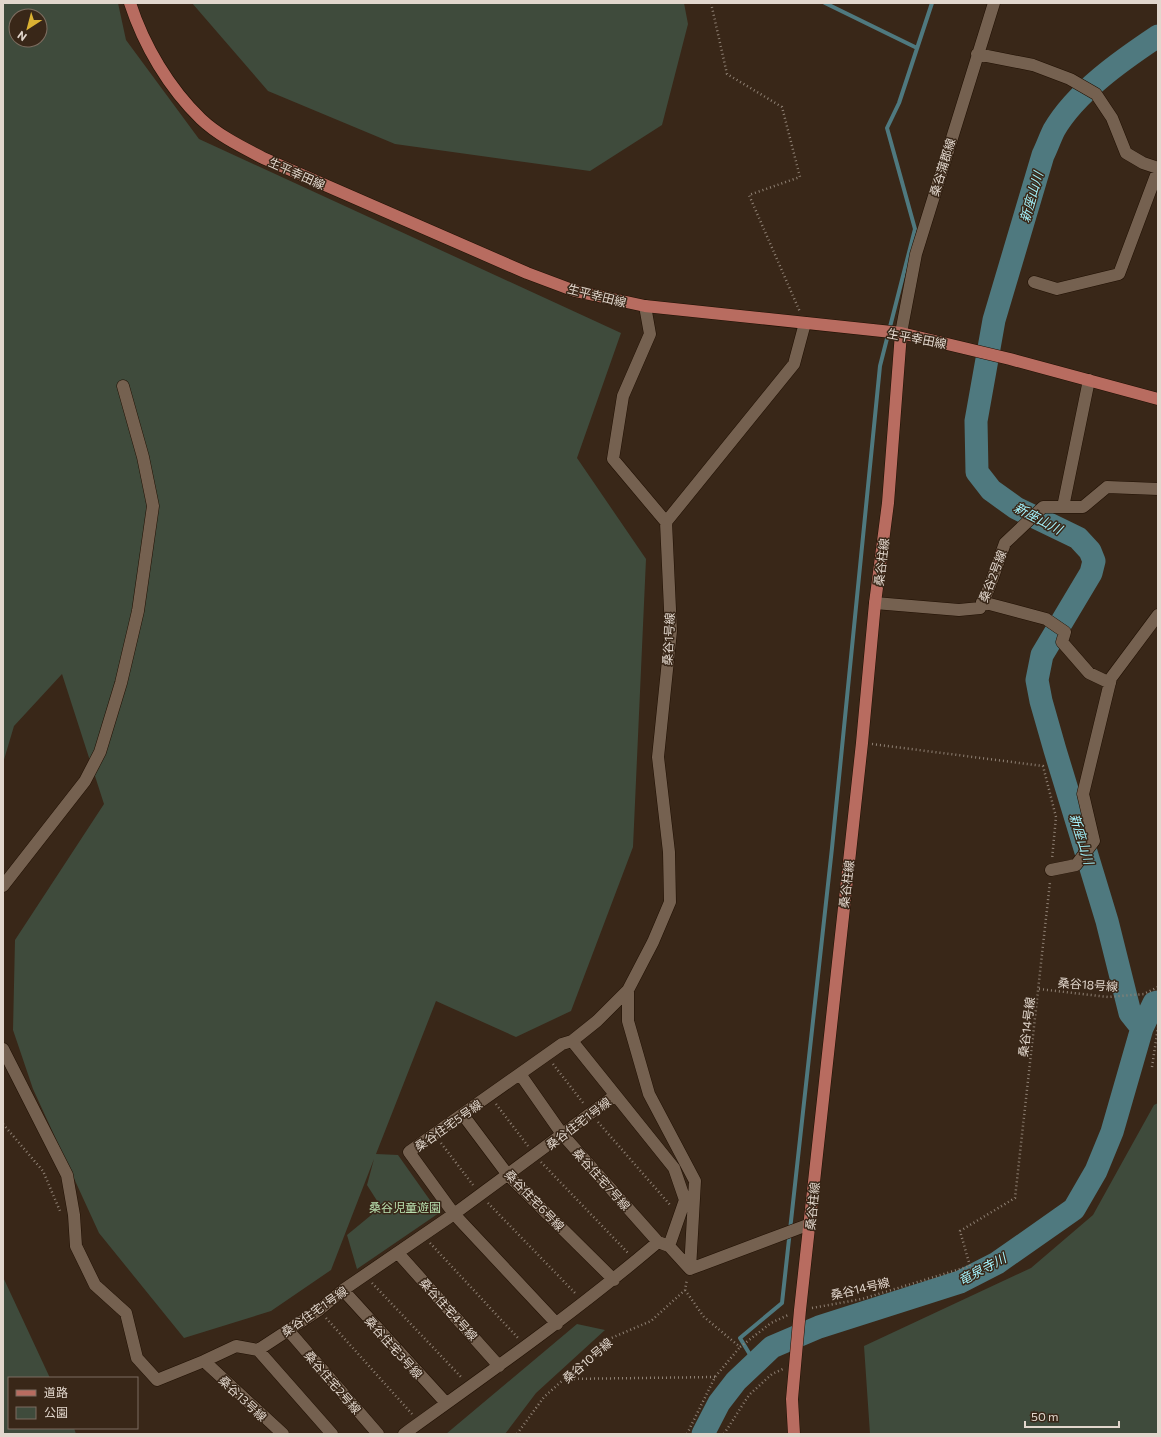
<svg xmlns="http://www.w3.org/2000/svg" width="1161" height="1437" viewBox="0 0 1161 1437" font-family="Commissioner,'Noto Sans JP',sans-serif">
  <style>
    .green { fill: #3f4b3c; fill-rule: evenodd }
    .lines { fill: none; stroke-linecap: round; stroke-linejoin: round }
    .stream { stroke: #4f797f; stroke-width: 4 }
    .river { stroke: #4f797f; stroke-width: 23 }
    .minor-casing { stroke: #201003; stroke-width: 13 }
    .major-casing { stroke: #201003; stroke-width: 13 }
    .path { stroke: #8f8174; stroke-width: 2.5; stroke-dasharray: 1 3; stroke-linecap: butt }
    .minor { stroke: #756150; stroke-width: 12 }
    .major { stroke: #b86c60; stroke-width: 12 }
    .labels { text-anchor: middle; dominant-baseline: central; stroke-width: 3; stroke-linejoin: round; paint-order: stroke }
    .street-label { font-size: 12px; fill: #e2d7cd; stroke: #392718 }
    .park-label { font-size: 12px; fill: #b8e0af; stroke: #392718 }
    .water-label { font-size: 13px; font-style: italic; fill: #a3f2fc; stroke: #392718 }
  </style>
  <rect width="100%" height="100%" fill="#392718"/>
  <path class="green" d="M3 3H118L126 40 199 139 621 333 577 458 646 559 633 847 571 1011 516 1037 436 1001 376 1154 398 1155 439 1213 357 1269 347 1235 381 1207 367 1185 374 1159 331 1270 271 1311 184 1338 99 1233 33 1089 13 1030 15 940 104 804 62 674 14 726 3 763ZM16 16H40V40H16Z
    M192 3H684L688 24 662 125 590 171 395 144 268 91Z
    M1158 1103V1434H870L864 1346 1031 1268 1093 1215 1154 1105Z
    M3 1277 50 1378H9V1428H74L76 1434H3Z
    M577 1324 605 1330 536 1393 505 1434H446Z"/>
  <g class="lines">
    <path class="stream" d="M825 3 917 48
      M755 1363 740 1338 782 1303 832 848 880 366 915 229 887 128 899 103 932 3"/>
    <path class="river" d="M1142 1028 1130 1013 1107 921 1055 750 1041 701 1037 680 1042 655 1091 573 1094 561 1090 551 1078 538 1016 508 991 490 977 472 976 421 994 320 1043 155C1047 147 1050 138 1054 130 1076 92 1122 60 1158 36
      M703 1434 719 1403 736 1381 772 1347 819 1327 960 1282 997 1263 1074 1209 1096 1171 1112 1132 1142 1028 1154 1003 1158 1002"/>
    <g class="minor-casing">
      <path id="minor" d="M977 54 1033 65 1070 79 1096 94 1112 118 1126 153 1143 163 1158 168
        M1034 282 1057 289 1119 274 1158 170
        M645 306 650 334 623 396 613 459 666 522
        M901 333 916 254 994 3
        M1063 507 1089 380
        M982 602 1046 619 1065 632 1062 642 1089 673 1110 683
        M875 603 959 610 980 608 989 588 1005 543 1043 507H1083L1107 487 1158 489
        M1051 870 1076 865 1094 841 1083 794 1111 678 1158 615
        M3 886 85 781 100 752 121 683 138 611 153 506 143 457 123 386
        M628 990V1021L649 1094 695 1181 690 1269
        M572 1041 674 1168 685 1200 669 1246
        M3 1049 67 1175 74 1215 76 1246 95 1285 126 1313 137 1358 157 1380 204 1361 236 1346 258 1350
        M520 1074 562 1134 658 1242
        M463 1115 508 1175 614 1280
        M398 1253 499 1366
        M690 1269 810 1224
        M343 1290 446 1403
        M557 1324 454 1214 409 1152 562 1044 572 1041 597 1021 628 990 653 942 670 902 669 852 658 757 671 631 666 522 794 364 805 323
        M288 1330 378 1434
        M258 1350 319 1310 343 1290 454 1214 614 1096
        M258 1350 332 1434
        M204 1361 283 1434
        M404 1434C490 1372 577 1311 658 1242L669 1246 690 1269"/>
    </g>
    <g class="major-casing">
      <path id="major" d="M130 3C144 46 169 88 201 119 219 136 242 147 263 158L527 273 575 291 645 306 901 333 1010 359 1158 399
        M794 1434 792 1399 800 1310 862 743 875 603 888 503 901 333"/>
    </g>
    <path class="path" d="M711 3 727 74 782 107 800 177 749 195 800 312
      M872 744 1043 766 1056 817 1052 859
      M1039 989 1108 997 1144 994 1158 987
      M553 1064 584 1104
      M1152 1067 1158 1027
      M496 1104 528 1146
      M598 1122 671 1206
      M3 1124 43 1171 60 1211
      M441 1143 473 1185
      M541 1162 628 1253
      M488 1203 576 1294
      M430 1243 518 1338
      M372 1283 462 1378
      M685 1290 704 1317 740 1347 771 1323 788 1315
      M812 1308 862 1299 970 1266 960 1231 1015 1198 1050 882
      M326 1318 412 1414
      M566 1379 715 1377
      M517 1434 544 1397 609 1339 651 1321 685 1290 687 1279
      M687 1434 715 1377 740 1347
      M724 1434 749 1395 772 1374 783 1369"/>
    <use href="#minor" class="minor"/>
    <use href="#major" class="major"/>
  </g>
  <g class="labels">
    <g class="street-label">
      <text transform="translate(942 167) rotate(-73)">桑谷蒲郡線</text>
      <text transform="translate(297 173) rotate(24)">生平幸田線</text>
      <text transform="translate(597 295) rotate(14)">生平幸田線</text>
      <text transform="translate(917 338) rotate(11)">生平幸田線</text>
      <text transform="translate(881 562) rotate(-83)">桑谷柱線</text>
      <text transform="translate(992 576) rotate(-69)">桑谷2号線</text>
      <text transform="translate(668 639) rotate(-87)">桑谷1号線</text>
      <text transform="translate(846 884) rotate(-83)">桑谷柱線</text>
      <text transform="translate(1088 984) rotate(4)">桑谷18号線</text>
      <text transform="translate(1026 1027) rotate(-83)">桑谷14号線</text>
      <text transform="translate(578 1123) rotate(-37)">桑谷住宅1号線</text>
      <text transform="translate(448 1125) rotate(-35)">桑谷住宅5号線</text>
      <text transform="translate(602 1179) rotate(48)">桑谷住宅7号線</text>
      <text transform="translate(535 1200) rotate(46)">桑谷住宅6号線</text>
      <text transform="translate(812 1206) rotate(-84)">桑谷柱線</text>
      <text transform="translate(860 1288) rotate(-13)">桑谷14号線</text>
      <text transform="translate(449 1309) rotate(48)">桑谷住宅4号線</text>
      <text transform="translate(314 1311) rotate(-35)">桑谷住宅1号線</text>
      <text transform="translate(394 1347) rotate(48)">桑谷住宅3号線</text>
      <text transform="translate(587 1360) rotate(-41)">桑谷10号線</text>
      <text transform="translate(333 1382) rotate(49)">桑谷住宅2号線</text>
      <text transform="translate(243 1398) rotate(43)">桑谷13号線</text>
    </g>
    <g class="park-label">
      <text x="405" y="1207">桑谷児童遊園</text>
    </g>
    <g class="water-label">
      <text transform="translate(1031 197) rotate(-74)">新座山川</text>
      <text transform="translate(1038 518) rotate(28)">新座山川</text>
      <text transform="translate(1082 839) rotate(73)">新座山川</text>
      <text transform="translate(982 1269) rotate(-28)">竜泉寺川</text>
    </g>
  </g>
  <rect width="1161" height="1437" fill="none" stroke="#e2d7cd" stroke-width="8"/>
  <rect x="8" y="1377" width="130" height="52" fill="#392718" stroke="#7d6d60"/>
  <rect x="16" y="1390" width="20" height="6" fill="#b86c60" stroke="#7d6d60"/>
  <text x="44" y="1397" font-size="12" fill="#e2d7cd">道路</text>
  <rect x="16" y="1407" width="20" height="12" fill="#3f4b3c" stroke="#7d6d60"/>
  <text x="44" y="1417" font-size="12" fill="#e2d7cd">公園</text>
  <g transform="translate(28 28) rotate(216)"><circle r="19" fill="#392718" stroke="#7d6d60"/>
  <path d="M0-3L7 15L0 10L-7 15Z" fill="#dcb233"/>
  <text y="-6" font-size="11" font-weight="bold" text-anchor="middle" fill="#e2d7cd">N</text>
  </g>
  <path d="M1025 1421v6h94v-6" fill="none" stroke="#e2d7cd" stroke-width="2"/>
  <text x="1031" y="1421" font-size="12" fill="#e2d7cd" stroke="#392718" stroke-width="3" paint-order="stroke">50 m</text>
</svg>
